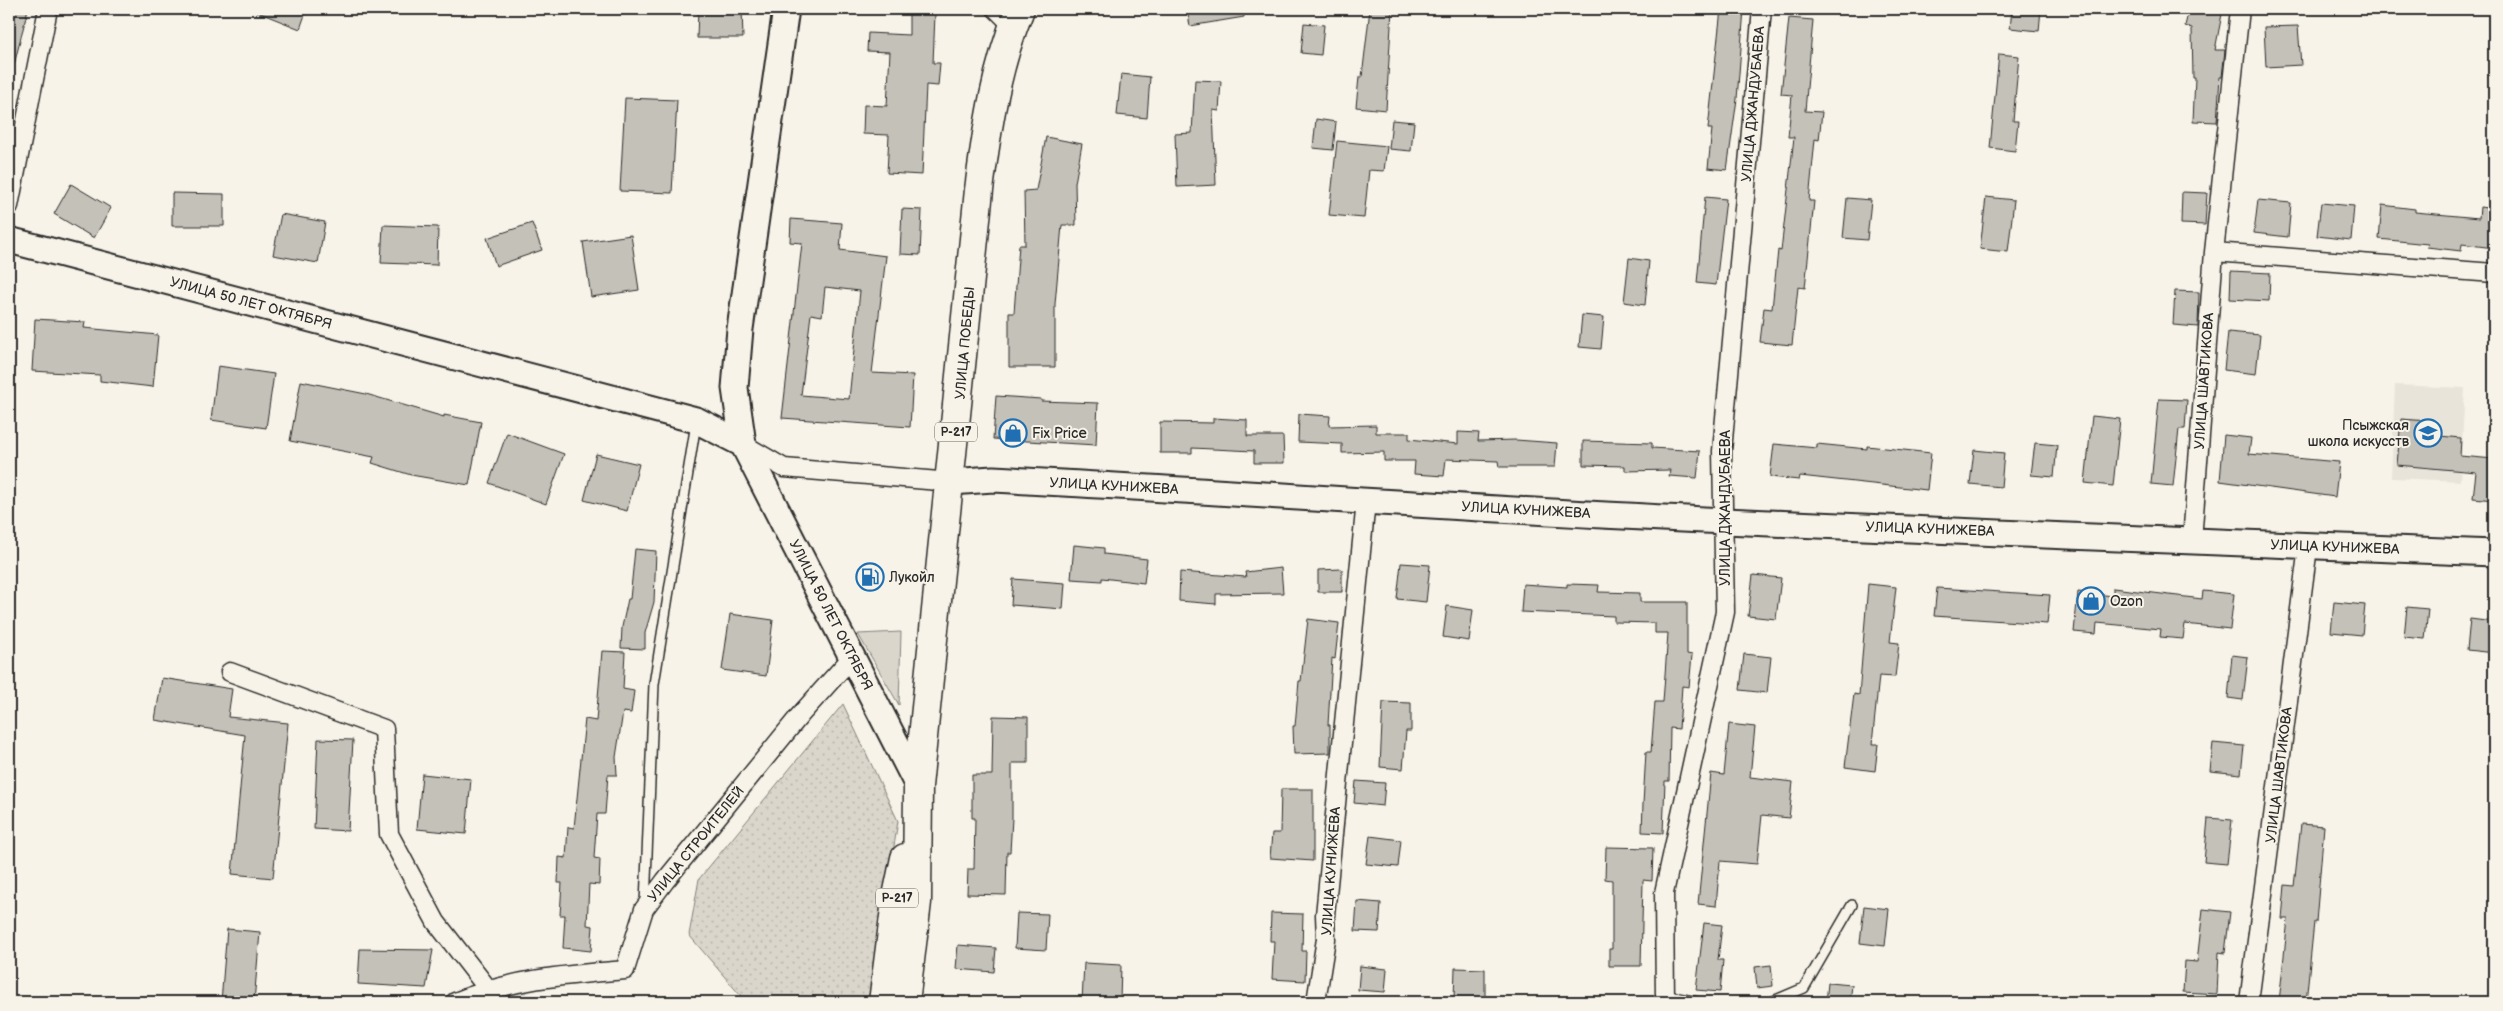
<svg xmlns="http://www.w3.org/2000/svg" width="2503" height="1011" viewBox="0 0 2503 1011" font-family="'Balsamiq Sans',sans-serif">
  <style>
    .built { fill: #e8e4da }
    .grass { fill: #dad6cc; stroke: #82807c }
    .park { fill: url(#park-dots); stroke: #82807c }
    .building { fill: #c4c1b9; stroke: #2b2b2b; fill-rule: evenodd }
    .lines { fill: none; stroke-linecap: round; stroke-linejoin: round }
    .lane-casing { stroke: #2b2b2b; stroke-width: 12 }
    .street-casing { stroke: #2b2b2b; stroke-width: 21 }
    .secondary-casing { stroke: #2b2b2b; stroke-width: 29 }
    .highway-casing { stroke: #2b2b2b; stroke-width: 31 }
    .lane { stroke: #f7f3e8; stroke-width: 9 }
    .street { stroke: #f7f3e8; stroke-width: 18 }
    .secondary { stroke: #f7f3e8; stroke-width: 25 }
    .highway { stroke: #f7f3e8; stroke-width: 28 }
    .labels { text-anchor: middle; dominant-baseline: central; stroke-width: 4; stroke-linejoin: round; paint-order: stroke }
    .shield { fill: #f7f3e8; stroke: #686764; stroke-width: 1 }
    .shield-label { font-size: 12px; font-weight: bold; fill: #2b2b2b }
    .street-label { font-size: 14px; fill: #2b2b2b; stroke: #f7f3e8 }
    .poi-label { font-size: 14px; fill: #2b2b2b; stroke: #f7f3e8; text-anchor: start }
  </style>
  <defs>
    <pattern id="park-dots" width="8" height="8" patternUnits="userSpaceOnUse" patternTransform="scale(1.25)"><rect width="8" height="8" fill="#dad6cc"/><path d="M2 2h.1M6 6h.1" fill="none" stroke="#bbb8af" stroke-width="1.8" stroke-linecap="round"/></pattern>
  </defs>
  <rect width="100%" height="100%" fill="#f7f3e8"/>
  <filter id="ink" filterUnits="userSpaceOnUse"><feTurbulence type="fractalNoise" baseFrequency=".02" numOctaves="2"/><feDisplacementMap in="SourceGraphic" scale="10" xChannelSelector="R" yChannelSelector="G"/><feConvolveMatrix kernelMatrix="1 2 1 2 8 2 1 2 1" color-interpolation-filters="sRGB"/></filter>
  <g filter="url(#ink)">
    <path class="built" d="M2395 385 2465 388 2460 481 2391 478Z
      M528 990 527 1002H488Z"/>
    <path class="grass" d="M901 632 899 705 858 634Z"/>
    <path class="park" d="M843 704 898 821 869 1002H746L689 935 699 879Z"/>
    <path class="building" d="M10 9H28L14 65 9 64Z
      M250 9H307L300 29Z
      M698 9H742L743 38H697Z
      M1187 9H1243L1244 17 1190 26Z
      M1370 9H1392L1386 110 1356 107 1359 77H1362Z
      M1721 9H1744L1737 99 1727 170 1708 168 1712 129H1708Z
      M2012 9H2041L2039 31 2010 28Z
      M2189 9H2223L2215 50H2225L2222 77H2220L2217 122 2193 121 2195 78H2193L2192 28 2185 26Z
      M909 13 935 14 933 63H940L938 86 926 85 922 175 887 173 889 135 863 134 864 105 887 106 890 52 867 51 868 33 909 35Z
      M1789 18 1813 20 1805 111 1822 112 1819 140 1815 139 1809 201H1814L1805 288 1798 287 1792 345 1760 342 1764 308 1772 309 1778 250 1781 251 1794 137H1788L1792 95 1781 94Z
      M1304 23 1324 25 1321 55 1301 53Z
      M2298 26 2301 65 2266 67 2264 27Z
      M1999 54 2019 56 2013 121H2018L2015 151 1990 148Z
      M1121 74 1150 77 1147 118 1117 115Z
      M1195 80 1221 81 1219 111 1213 110 1216 185 1177 187 1175 134 1192 133Z
      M625 98 677 100 672 193 620 191Z
      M1316 119 1336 122 1333 150 1313 148Z
      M1392 120 1414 122 1411 151 1389 149Z
      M1046 137 1082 144 1075 183 1076 225H1062L1055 304V367H1009V313H1014L1019 245H1025L1024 191 1036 190Z
      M1337 141 1387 146 1384 171 1369 170 1364 218 1329 215Z
      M71 184 111 208 94 238 54 214Z
      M2182 192 2207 193 2205 225 2181 224Z
      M172 193 224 194V226H172Z
      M1705 197 1726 199 1716 285 1697 283Z
      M1986 197 2014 200 2008 252 1980 249Z
      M1847 198 1871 200 1867 240 1843 238Z
      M2258 200 2291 203 2288 237 2254 233Z
      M2321 203 2354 206 2351 240 2317 236Z
      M2382 205 2415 209V212L2479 218 2480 207 2494 209V248L2462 244 2461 251 2427 247 2428 244 2379 239Z
      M902 209 922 210 920 255 900 254Z
      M281 214 325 222 318 263 273 255Z
      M791 219 842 223 840 250 886 256 872 373 913 375 910 427 782 418 802 243 790 242ZM825 287 860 291 849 399 801 395 811 314 822 316Z
      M532 223 542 250 496 266 487 238Z
      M383 225 438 227 437 265 381 263Z
      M631 235 639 290 591 297 583 242Z
      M1629 258 1649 261 1645 305 1624 302Z
      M2231 271 2270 273 2269 301 2230 299Z
      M2175 291 2199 292 2198 327 2173 325Z
      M1582 315 1604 317 1601 349 1579 347Z
      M35 319 85 322 84 328 158 335 153 387 100 381V375L32 371Z
      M2228 332 2260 335 2256 374 2224 370Z
      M218 366 274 374 266 428 211 420Z
      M301 381 366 394 444 417V415L481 422 469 485 411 475 372 463 374 457 290 441Z
      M996 396 1041 399V401L1098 403 1096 445 993 439Z
      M2159 399 2187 400 2185 429H2179L2173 486 2151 484Z
      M1299 414 1330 416 1329 426 1376 425V433H1409V439L1458 444V432L1479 433 1478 441 1516 440 1557 443 1555 467H1499L1498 461 1446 459 1444 476 1414 474 1415 461H1384V452L1342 453V444L1298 442Z
      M2092 416 2120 419 2113 486 2085 483Z
      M1213 418 1247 420V436H1283L1284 463H1254V451L1192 448V453H1160V422L1213 423Z
      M2401 419 2429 421 2428 435 2461 438 2460 456 2494 459V500L2473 498 2476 472 2397 465Z
      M507 433 564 454 546 504 489 483Z
      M2224 435 2251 438 2249 454 2339 462 2335 497 2220 481Z
      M1583 441 1652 443V448L1700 451 1697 478 1669 476 1670 470 1625 471V466L1583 465Z
      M2035 443 2057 445 2054 477 2031 475Z
      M1774 444 1817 448V444L1867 449V446L1931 453 1927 490 1800 476 1799 480 1770 477Z
      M1974 450 2004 453 2001 487 1970 484Z
      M596 454 639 464 627 511 584 500Z
      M1074 545 1104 548V554L1147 559 1144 583 1102 578V581L1071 579Z
      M635 549 656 551 654 602 645 633V649L621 648 622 627 628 599H630Z
      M1401 563 1430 565 1426 602 1397 599Z
      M1281 568 1283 593 1216 594V604L1179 601 1180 572 1246 577 1245 572Z
      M1342 569V592H1318V570Z
      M1753 575 1781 578 1776 619 1748 616Z
      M1013 579 1065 583 1063 609 1011 605Z
      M1523 584 1567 587V584L1599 585 1598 592 1640 593V602H1687V654L1692 655 1689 687 1682 686 1679 729 1670 728 1669 781H1665L1663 833 1642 832 1643 804 1646 752H1651L1655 702H1663L1668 633H1655V623L1614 622V616L1521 612Z
      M1868 584 1896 587 1890 642 1899 643 1895 677 1879 676 1872 744H1878L1875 771 1845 767 1854 694 1859 695Z
      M1937 588 2050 595 2047 624 1934 616Z
      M2113 588 2202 599 2203 591 2234 594 2230 629 2185 624 2183 639 2160 637 2161 629 2097 623 2096 634 2074 632 2078 592 2113 596Z
      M2334 602 2365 605 2362 635 2331 632Z
      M1447 606 1473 610 1469 641 1443 637Z
      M2407 607 2428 609 2425 639 2404 637Z
      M730 614 773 620 766 676 722 670Z
      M1308 619 1339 623 1335 659 1332 658 1328 725H1330V753L1294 754 1293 726H1295L1299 681H1301Z
      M2470 619 2494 622V653L2467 650Z
      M602 651 625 652 623 689 634 691 631 713 623 712 616 757 617 775H608L605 814H597L594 858 600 859 599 885 589 884 587 925 593 926 591 951 563 948 565 915H560L562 883H558L559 857 566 858 568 827 574 828 585 719 596 721Z
      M1744 654 1771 657 1767 693 1740 690Z
      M2232 655 2248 657 2243 700 2228 698Z
      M162 678 232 689 228 717 288 723 273 878 232 874 245 735 155 720Z
      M1383 702 1411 703V731H1406L1403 769 1380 767Z
      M993 716 1028 717V763H1012V818L1010 852H1007L1006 895 967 894 968 869H974L975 818H972V775H992Z
      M1729 724 1755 727 1750 777 1793 782 1789 818 1762 815 1757 864 1720 861 1716 906 1698 904 1711 773 1724 775Z
      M318 739 353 740 348 831 314 829Z
      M2213 743 2244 746 2241 774 2210 771Z
      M422 774 471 779 466 834 417 829Z
      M1356 781 1385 783 1383 806 1354 803Z
      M1281 789H1313V861L1270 858 1272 833H1280Z
      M2208 818 2232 820 2227 864 2204 862Z
      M2301 824 2324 826 2316 922H2314L2306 1002H2279L2288 919H2282L2285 885 2294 886Z
      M1370 836 1401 840 1398 867 1366 864Z
      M1606 847 1653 848 1652 881 1643 880 1641 966H1609V949H1612V880L1605 879Z
      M1357 901 1381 903 1379 932 1355 931Z
      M1864 906 1889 909 1885 946 1860 943Z
      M2203 909 2230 912 2225 953 2219 952 2217 994 2183 992 2185 961 2197 962Z
      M1017 913 1048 914 1046 950 1015 948Z
      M1271 913 1303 914 1302 951H1306L1305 981 1272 979 1274 941H1270Z
      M1704 923 1722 925 1718 960H1723L1720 992 1696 990Z
      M227 929 260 932 254 1002H221Z
      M958 945 996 948 994 972 956 969Z
      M360 949 433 950 426 988 358 984Z
      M1084 963 1121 965 1120 1002H1082Z
      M1771 965 1773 986 1757 988 1755 967Z
      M1360 966 1387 969 1385 992 1358 990Z
      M1455 968 1485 969V999H1454Z
      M1828 983 1852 985 1850 1002H1826Z"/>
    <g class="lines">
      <g class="lane-casing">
        <path id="lane" d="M990 9 1009 28
          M645 904 654 684 696 423
          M1665 995 1698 1002
          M1771 1002 1804 988 1852 905"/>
      </g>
      <g class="street-casing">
        <path id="street" d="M9 206 48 9
          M2214 252 2494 273
          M743 444 784 468 951 482
          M2192 540 2214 252 2240 9
          M230 672 384 729 389 834 436 922 488 989
          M455 1002C512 979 564 975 625 970L644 909 665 881 801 714 853 656
          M1316 1002 1326 939 1325 915 1366 501
          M1665 1002 1664 893 1725 612 1722 451 1762 9
          M2249 1002 2308 547"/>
      </g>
      <g class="secondary-casing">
        <path id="secondary" d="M786 9 740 329 735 388 743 444 918 786
          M9 240 696 420 743 444
          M951 482 993 479C1237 492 1481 510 1725 521 1981 533 2238 543 2494 553"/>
      </g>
      <g class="highway-casing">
        <path id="highway" d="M883 1002 896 901 905 858
          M905 1002 917 902 918 786 979 190C987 128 996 67 1020 9"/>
      </g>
      <use href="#lane" class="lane"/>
      <use href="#street" class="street"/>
      <use href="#secondary" class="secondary"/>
      <use href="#highway" class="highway"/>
    </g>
  </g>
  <defs>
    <g id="shop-ring" transform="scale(1.4375)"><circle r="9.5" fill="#f7f3e8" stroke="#1f6fb2" stroke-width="1.5"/><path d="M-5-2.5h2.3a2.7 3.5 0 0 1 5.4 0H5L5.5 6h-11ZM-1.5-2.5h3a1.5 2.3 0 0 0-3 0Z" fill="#1f6fb2"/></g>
    <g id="school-ring" transform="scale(1.4375)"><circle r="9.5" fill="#f7f3e8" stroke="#1f6fb2" stroke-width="1.5"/><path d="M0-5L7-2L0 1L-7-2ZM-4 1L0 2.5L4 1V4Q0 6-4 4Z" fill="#1f6fb2"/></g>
    <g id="fuel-ring" transform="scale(1.4375)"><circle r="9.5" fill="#f7f3e8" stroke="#1f6fb2" stroke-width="1.5"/><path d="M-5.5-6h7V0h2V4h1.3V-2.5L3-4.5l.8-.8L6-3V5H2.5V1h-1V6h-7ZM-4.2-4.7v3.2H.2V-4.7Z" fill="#1f6fb2"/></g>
  </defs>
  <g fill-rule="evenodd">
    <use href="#shop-ring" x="1013" y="433"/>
    <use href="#school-ring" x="2428" y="433"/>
    <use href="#fuel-ring" x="870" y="577"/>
    <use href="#shop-ring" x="2091" y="601"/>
  </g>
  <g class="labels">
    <g class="shield">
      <rect x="935" y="422.5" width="42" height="19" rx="4"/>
      <rect x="876" y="888.5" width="42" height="19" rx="4"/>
    </g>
    <g class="shield-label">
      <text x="956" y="432">Р-217</text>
      <text x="897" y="898">Р-217</text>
    </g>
    <g class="street-label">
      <text transform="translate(1753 104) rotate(-85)">УЛИЦА ДЖАНДУБАЕВА</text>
      <text transform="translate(251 303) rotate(15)">УЛИЦА 50 ЛЕТ ОКТЯБРЯ</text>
      <text transform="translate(965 343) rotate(-85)">УЛИЦА ПОБЕДЫ</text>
      <text transform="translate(2204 381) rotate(-86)">УЛИЦА ШАВТИКОВА</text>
      <text transform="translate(1114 486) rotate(3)">УЛИЦА КУНИЖЕВА</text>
      <text transform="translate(1725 508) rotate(-90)">УЛИЦА ДЖАНДУБАЕВА</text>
      <text transform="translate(1526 510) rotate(3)">УЛИЦА КУНИЖЕВА</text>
      <text transform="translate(1930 529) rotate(2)">УЛИЦА КУНИЖЕВА</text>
      <text transform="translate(2335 547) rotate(2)">УЛИЦА КУНИЖЕВА</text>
      <text transform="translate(831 615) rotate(63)">УЛИЦА 50 ЛЕТ ОКТЯБРЯ</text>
      <text transform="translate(2279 775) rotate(-83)">УЛИЦА ШАВТИКОВА</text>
      <text transform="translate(696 844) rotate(-51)">УЛИЦА СТРОИТЕЛЕЙ</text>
      <text transform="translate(1331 871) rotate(-86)">УЛИЦА КУНИЖЕВА</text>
    </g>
    <g class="poi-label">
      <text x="2409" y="425" text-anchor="end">Псыжская<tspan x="2409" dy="16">школа искусств</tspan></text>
      <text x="1032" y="433">Fix Price</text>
      <text x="889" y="577">Лукойл</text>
      <text x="2110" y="601">Ozon</text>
    </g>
  </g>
  <rect width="2503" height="1011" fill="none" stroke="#f7f3e8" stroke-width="30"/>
  <rect x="15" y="15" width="2473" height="981" fill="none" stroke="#2b2b2b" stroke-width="2" filter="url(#ink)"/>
</svg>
